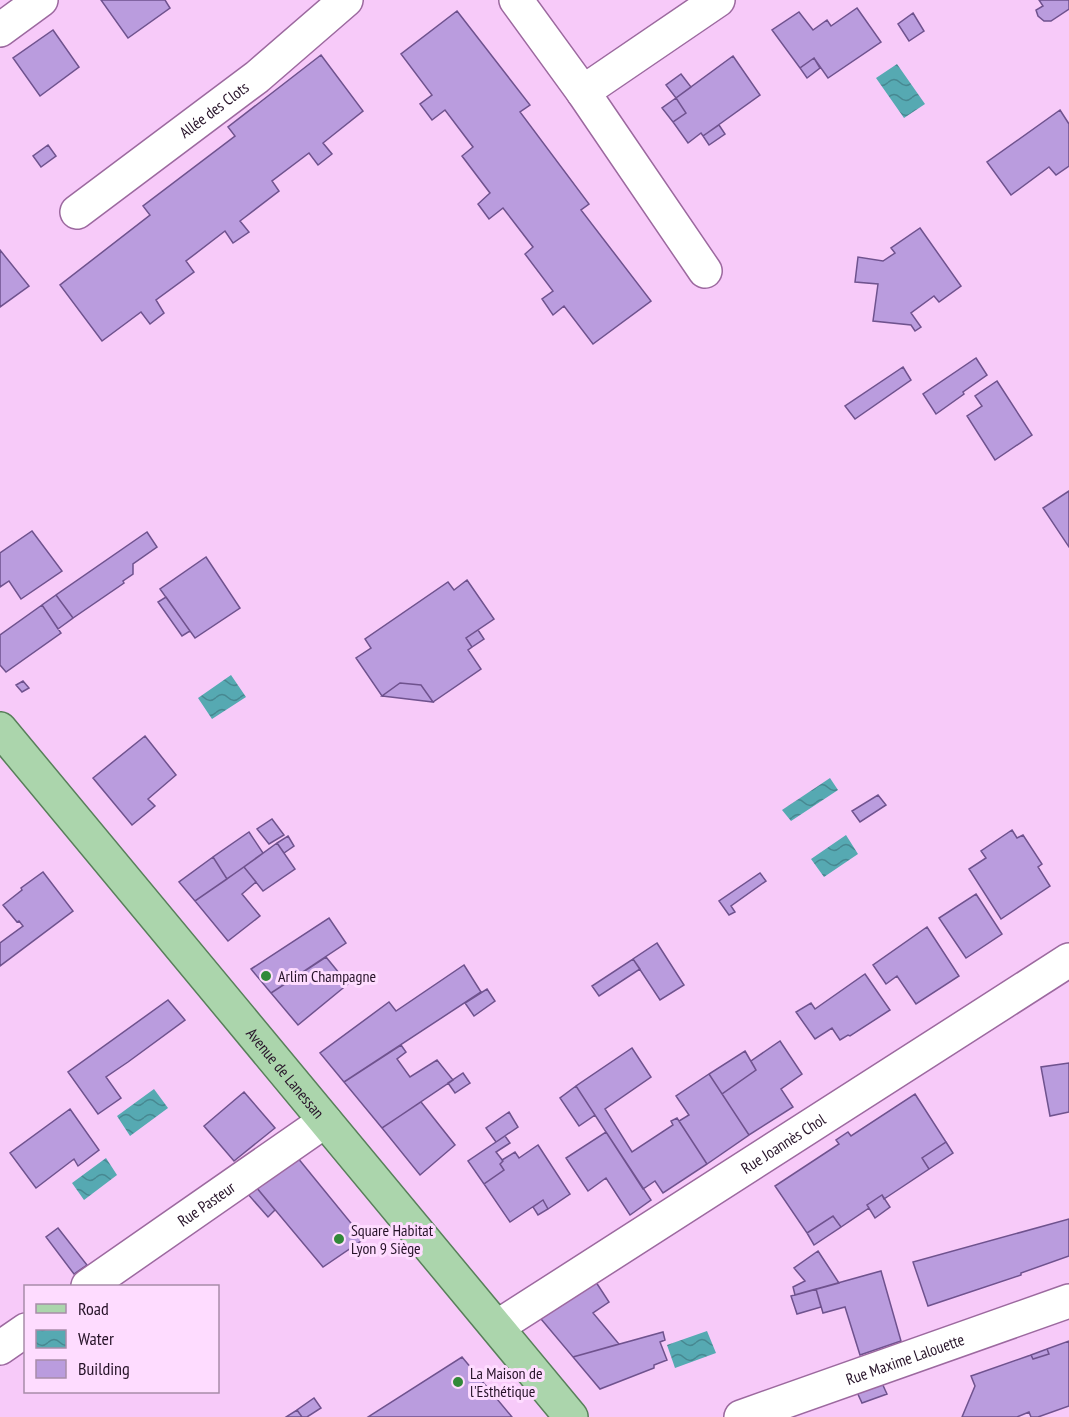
<svg xmlns="http://www.w3.org/2000/svg" width="1069" height="1417" viewBox="0 0 1069 1417" font-family="'PT Sans Narrow',sans-serif">
  <style>
    .water { fill: url(#water-waves) }
    .building { fill: #ba9cde; stroke: #6f528e; stroke-width: 1.5 }
    .lines { fill: none; stroke-linecap: round; stroke-linejoin: round }
    .minor-casing { stroke: #9c699f; stroke-width: 36 }
    .major-casing { stroke: #587f5a; stroke-width: 36 }
    .minor { stroke: #fff; stroke-width: 33 }
    .major { stroke: #abd5ac; stroke-width: 33 }
    .poi-dot { fill: #318939; stroke: #fedcff; stroke-width: 2 }
    .labels { text-anchor: middle; dominant-baseline: central; stroke-width: 6; stroke-linejoin: round; paint-order: stroke }
    .street-label { font-size: 16px; fill: #271329; stroke: #fedcff }
    .poi-label { font-size: 16px; fill: #271329; stroke: #fedcff; text-anchor: start }
  </style>
  <defs>
    <pattern id="water-waves" width="16" height="10" patternUnits="userSpaceOnUse" patternTransform="scale(1.5)"><rect width="16" height="10" fill="#56a9b2"/><path d="M0 5q4-4 8 0t8 0" fill="none" stroke="#478891"/></pattern>
  </defs>
  <rect width="100%" height="100%" fill="#f7caf9"/>
  <path class="water" d="M897 64 925 104 904 118 876 78Z
    M231 675 246 697 212 719 198 698Z
    M830 778 838 790 791 821 782 810Z
    M846 835 858 854 824 877 811 859Z
    M154 1089 168 1108 130 1136 117 1116Z
    M106 1158 117 1175 84 1200 72 1183Z
    M707 1331 716 1353 675 1368 667 1345Z"/>
  <path class="building" d="M101 0H165L170 8 128 38Z
    M1039 0H1069V9L1051 21H1044L1038 16 1036 10 1043 6Z
    M857 8 881 42 828 78 814 58 800 68 772 30 799 12 813 30 827 20 831 26Z
    M457 11 530 105 520 112 589 204 581 210 651 301 593 344 564 306 553 315 542 299 553 291 525 254 533 247 503 208 489 219 478 204 490 193 462 156 473 147 445 110 432 120 420 104 432 95 401 54Z
    M913 13 924 31 909 41 898 24Z
    M53 30 79 67 40 96 13 58Z
    M321 55 363 111 323 143 332 154 318 165 309 153 272 181 279 191 240 221 249 232 233 243 225 231 186 261 194 272 156 300 164 313 150 324 141 312 102 341 60 285 150 215 143 206 235 136 228 127Z
    M733 56 760 95 703 136 701 133 688 143 673 122 686 113 676 98Z
    M814 58 820 68 807 78 800 68Z
    M681 74 691 87 676 98 666 85Z
    M676 98 686 113 673 122 662 108Z
    M1060 110 1069 124V166L1056 175 1049 167 1011 195 987 162Z
    M719 125 725 134 709 145 703 136Z
    M48 145 56 156 41 167 33 156Z
    M920 228 961 286 939 302 934 296 911 313 921 327 915 331 911 325 873 321 878 284 855 282 858 257 883 261 895 253 891 248Z
    M0 250 29 286 0 307Z
    M976 358 987 375 963 392 964 394 936 414 923 394Z
    M903 367 911 380 855 419 845 406Z
    M997 381 1032 435 995 460 967 416 982 406 975 396Z
    M1069 491V547L1043 508Z
    M32 531 62 571 21 599 9 581 0 587V553Z
    M147 532 157 547 133 564V574L123 581 124 583 73 618 56 595Z
    M206 557 240 608 195 638 160 589Z
    M467 580 494 619 466 638 472 647 468 650 481 669 433 702 421 685 400 683 382 696 356 658 371 648 365 639 448 582 454 590Z
    M56 595 73 618 58 629 42 605Z
    M166 597 190 631 182 636 158 602Z
    M42 605 61 633 6 672 0 665V635Z
    M478 630 484 639 472 647 466 638Z
    M23 681 29 688 22 692 16 685Z
    M400 683 421 685 433 702 382 696Z
    M145 736 176 775 148 799 155 806 132 825 93 778Z
    M878 795 886 805 860 822 852 811Z
    M272 819 284 835 269 844 257 829Z
    M1012 830 1017 838 1023 835 1042 864 1038 867 1050 886 1001 919 969 869 986 858 981 851Z
    M249 832 263 853 227 879 213 857Z
    M288 836 294 846 284 853 277 843Z
    M277 843 295 869 263 891 244 867Z
    M213 857 227 879 195 901 179 882Z
    M244 867 256 882 242 894 260 916 228 941 195 901Z
    M43 872 73 911 0 966V943L23 926 19 921 17 922 3 905 22 890 21 888Z
    M760 873 766 881 731 906 735 912 729 915 719 901Z
    M976 894 1002 934 966 958 939 918Z
    M329 918 346 943 271 993 251 969Z
    M927 927 959 976 916 1004 897 976 886 984 873 965Z
    M657 943 684 985 660 1000 633 959Z
    M326 957 348 984 298 1025 271 993Z
    M633 959 640 969 599 996 592 986Z
    M464 965 481 992 344 1082 320 1053 389 1002 396 1011Z
    M865 974 890 1010 850 1036 848 1035 840 1040 832 1028 815 1039 796 1012 811 1003 815 1009Z
    M487 989 495 1001 474 1016 465 1003Z
    M168 1000 185 1020 128 1062 106 1077 121 1098 98 1114 68 1072Z
    M780 1041 802 1074 781 1089 793 1107 749 1135 722 1094 756 1070 751 1061Z
    M401 1045 406 1052 397 1059 410 1077 437 1060 453 1080 382 1128 344 1082Z
    M632 1048 651 1077 605 1109 632 1152 673 1125 671 1121 677 1118 707 1164 663 1193 655 1181 643 1189 576 1086Z
    M745 1051 756 1070 722 1094 709 1074Z
    M1069 1063V1112L1050 1116 1041 1067Z
    M463 1073 470 1083 455 1093 448 1083Z
    M709 1074 749 1135 707 1164 679 1121 689 1115 676 1096Z
    M576 1086 595 1115 579 1126 560 1098Z
    M244 1092 275 1128 234 1161 204 1126Z
    M915 1094 946 1142 922 1158 929 1169 884 1199 882 1195 867 1205 869 1208 841 1227 833 1216 807 1233 775 1186 839 1144 836 1140 848 1132 851 1136Z
    M421 1102 455 1145 420 1175 382 1128Z
    M70 1109 99 1150 78 1166 74 1159 36 1188 10 1153Z
    M509 1112 518 1127 496 1142 486 1128Z
    M606 1132 651 1200 630 1215 606 1178 588 1191 566 1158Z
    M505 1136 510 1143 496 1152 503 1161 500 1164 504 1170 484 1184 468 1161Z
    M946 1142 953 1153 929 1169 922 1158Z
    M538 1145 570 1194 548 1209 543 1200 510 1222 484 1184 504 1170 500 1164 503 1161 502 1160 515 1152 519 1158Z
    M297 1157 364 1239 323 1267 256 1187Z
    M256 1187 275 1210 268 1217 247 1193Z
    M882 1195 890 1207 875 1218 867 1205Z
    M543 1200 548 1209 538 1215 533 1207Z
    M833 1216 841 1227 814 1245 807 1233Z
    M1069 1219V1256L1021 1273V1275L928 1306 913 1262Z
    M58 1228 87 1265 74 1274 46 1237Z
    M818 1251 839 1283 795 1295 793 1287 805 1281 794 1268Z
    M881 1271 901 1341 860 1355 845 1307 823 1313 816 1289Z
    M592 1276 609 1302 593 1313 619 1344 573 1357 541 1319V1309Z
    M816 1289 821 1307 797 1314 791 1296Z
    M663 1332 665 1340 660 1342 667 1360 654 1365V1368L600 1389 573 1357Z
    M1069 1341V1406L1038 1417H1031L1029 1412 1017 1417H962L975 1386 971 1376 1031 1355 1033 1359 1049 1354 1047 1349Z
    M1047 1349 1049 1354 1033 1359 1031 1355Z
    M462 1357 512 1417H368Z
    M881 1381 887 1394 862 1403 856 1390Z
    M314 1398 321 1408 307 1417H302L297 1410Z
    M297 1410 302 1417H286Z"/>
  <g class="lines">
    <g class="minor-casing">
      <g id="minor">
        <path d="M516 0 583 92 705 271"/>
        <path d="M0 30 41 0"/>
        <path d="M583 92 718 0"/>
        <path id="s1" d="M77 212 257 77 346 0"/>
        <path id="s2" d="M88 1286 325 1121"/>
        <path id="s3" d="M497 1327 1069 960"/>
        <path d="M0 1348 26 1330"/>
        <path id="s4" d="M741 1417 1069 1301"/>
      </g>
    </g>
    <g class="major-casing">
      <g id="major">
        <path id="s5" d="M0 729 571 1417"/>
      </g>
    </g>
    <use href="#minor" class="minor"/>
    <use href="#major" class="major"/>
  </g>
  <g class="poi-dot">
    <circle cx="266" cy="976" r="6"/>
    <circle cx="339" cy="1239" r="6"/>
    <circle cx="458" cy="1382" r="6"/>
  </g>
  <g class="labels">
    <g class="street-label">
      <text stroke="none"><textPath href="#s1" startOffset="171">Allée des Clots</textPath></text>
      <text stroke="none"><textPath href="#s5" startOffset="447">Avenue de Lanessan</textPath></text>
      <text stroke="none"><textPath href="#s3" startOffset="340">Rue Joannès Chol</textPath></text>
      <text stroke="none"><textPath href="#s2" startOffset="144">Rue Pasteur</textPath></text>
      <text stroke="none"><textPath href="#s4" startOffset="174">Rue Maxime Lalouette</textPath></text>
    </g>
    <g class="poi-label">
      <text x="278" y="976">Arlim Champagne</text>
      <text x="351" y="1230">Square Habitat<tspan x="351" dy="18">Lyon 9 Siège</tspan></text>
      <text x="470" y="1373">La Maison de<tspan x="470" dy="18">l'Esthétique</tspan></text>
    </g>
  </g>
  <rect x="24" y="1285" width="195" height="108" fill="#fedcff" stroke="#a88ca9" stroke-width="1.5"/>
  <rect x="36" y="1304" width="30" height="9" fill="#abd5ac" stroke="#a88ca9" stroke-width="1.5"/>
  <text x="78" y="1315" font-size="18" fill="#271329">Road</text>
  <rect x="36" y="1330" width="30" height="18" fill="url(#water-waves)" stroke="#a88ca9" stroke-width="1.5"/>
  <text x="78" y="1345" font-size="18" fill="#271329">Water</text>
  <rect x="36" y="1360" width="30" height="18" fill="#ba9cde" stroke="#a88ca9" stroke-width="1.5"/>
  <text x="78" y="1375" font-size="18" fill="#271329">Building</text>
</svg>
